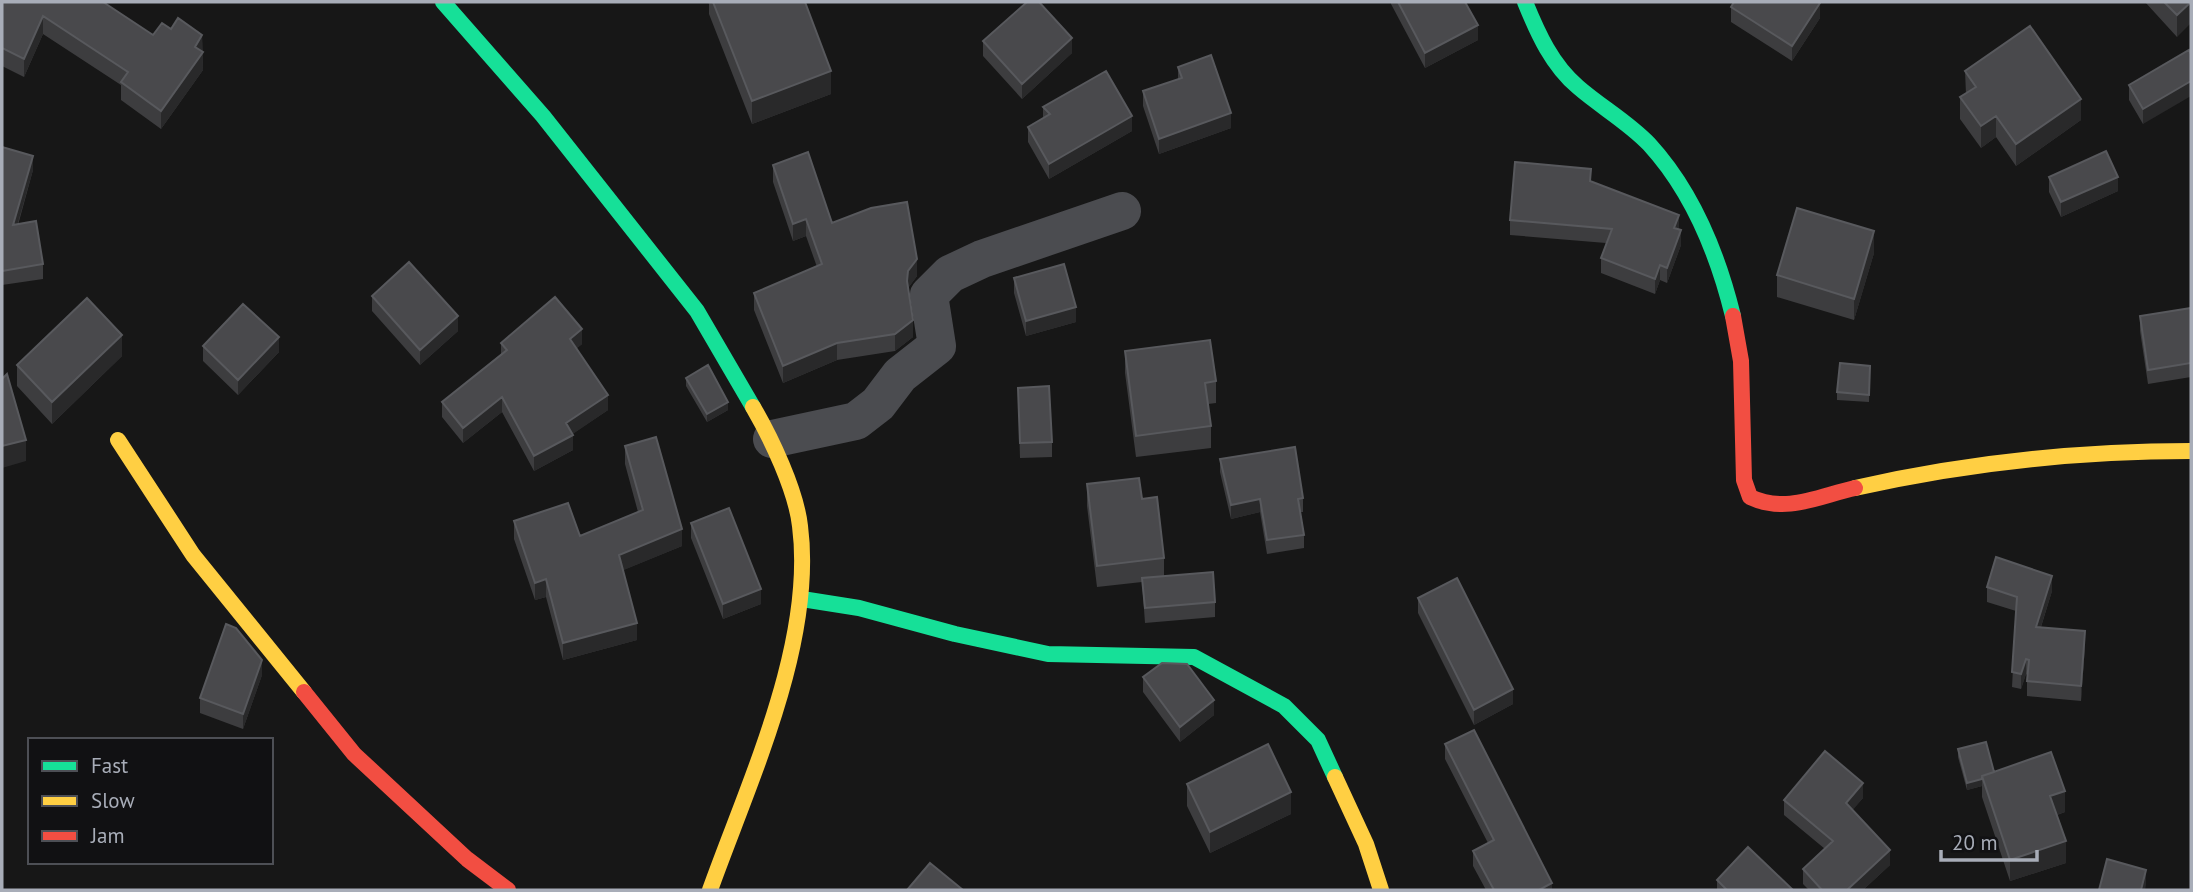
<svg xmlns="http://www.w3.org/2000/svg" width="2193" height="892" viewBox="0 0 2193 892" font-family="'PT Sans',sans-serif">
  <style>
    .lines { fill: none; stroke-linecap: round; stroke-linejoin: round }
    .street { stroke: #4b4c50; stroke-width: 38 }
    .fast { stroke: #16e098; stroke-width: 16 }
    .slow { stroke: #ffcf43; stroke-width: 16 }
    .jam { stroke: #f24e42; stroke-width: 16 }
    .wall { fill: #3d3d3f }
    .shaded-wall { fill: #29292a }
    .building { fill: #49494c; stroke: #58595d; stroke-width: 2 }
  </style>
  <rect width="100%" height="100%" fill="#171717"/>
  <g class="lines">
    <path class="street" d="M772 439 856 421 878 404 900 375 937 346 929 295 950 274 982 259 1122 211"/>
    <path class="fast" d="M443 2 543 116 697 311 753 407
      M1525 2C1538 34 1552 65 1578 87 1601 107 1628 122 1649 144 1693 192 1718 255 1733 316
      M802 599 859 608 955 634 1048 654 1194 657 1284 706 1318 740 1335 777"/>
    <path class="slow" d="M118 440 193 555 304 692
      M1855 488C1966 463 2077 451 2191 451
      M1335 777 1366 844 1381 890
      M710 890C749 781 815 643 800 526 796 490 771 438 753 407"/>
    <path class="jam" d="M1733 316 1741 361 1744 480 1750 497C1786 514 1819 496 1855 488
      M304 692 354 754 467 859 508 890"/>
  </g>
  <path class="wall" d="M2 2 153 35 171 29 202 35 203 70 161 129 121 100V85L43 34 24 77 2 66Z
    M708 2H805L831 94 752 124 709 14V4Z
    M1391 2H1465L1478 40 1425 68 1391 4Z
    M2145 2H2191L2177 37Z
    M1731 7 1820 18 1792 61 1731 22Z
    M983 41 1072 53 1022 99 983 56Z
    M2189 50 2143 124 2129 100V85Z
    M1178 67 1231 128 1159 154 1143 106V91L1178 79Z
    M1965 71 2081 120 2016 166 1996 137 1981 148 1960 119V97L1966 94Z
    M1043 107 1132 131 1049 179 1028 142V127L1043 118Z
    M2 147 33 170 18 225 43 264V279L2 285Z
    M773 165 832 223 917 276 908 288 913 337 895 351 837 360 783 383 754 310V293L817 267 806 236 793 241 773 182Z
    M2049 177 2118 191 2061 217 2049 192Z
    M1591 181 1679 229 1681 245 1667 283 1660 280 1655 294 1601 273V258L1606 243 1510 235V220Z
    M1874 253 1854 320 1777 297V275Z
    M1014 278 1076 322 1026 336 1014 293Z
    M372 296 458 331 420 365 372 311Z
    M2191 308V377L2148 384 2140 331V316Z
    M501 343 582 344 577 348 608 410 572 434 573 450 534 471 502 412 463 443 442 417V402L501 354Z
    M203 346 279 352 238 395 203 361Z
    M1125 351 1216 381V403L1208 404 1211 426V448L1136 457 1125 373Z
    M122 356 52 424 17 386V365Z
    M1870 366 1869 402 1837 400V392Z
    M686 378 728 410 707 422 686 386Z
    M1018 388 1052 442V457L1020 458Z
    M625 446 682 546 623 570 637 640 563 660 546 597 535 600 514 539V521L580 536 638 512 625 464Z
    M1220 459 1303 498V512H1300L1304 535V548L1267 554 1260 512 1231 519 1220 472Z
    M1087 484 1142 499 1164 558V576L1215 602V617L1145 623 1142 582 1097 587 1087 506Z
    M691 523 761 604 723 619 691 538Z
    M1987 587 2052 591 2041 627 2085 646 2081 701 2027 696V675L2026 674 2021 689 2012 687 2016 611 1987 602Z
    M1418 598 1513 704 1474 725 1418 613Z
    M262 675 243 729 200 713V698Z
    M1143 677 1214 715 1180 742 1143 692Z
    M1445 744 1552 890H1486L1473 866V851L1488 843 1445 759Z
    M1958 749 1994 772 2065 812 2057 815 2066 863 2010 881 1982 797V786L1967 790 1958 757Z
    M1187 784 1291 814 1210 853 1187 806Z
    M1863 798 1852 810 1890 865 1863 890H1809L1803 884V869L1825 849 1784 815V800Z
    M1717 880 1793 890H1717Z"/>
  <path class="shaded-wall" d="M2191 2V23L2177 37V15Z
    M1820 3V18L1792 61V46Z
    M43 16V34L24 77V59Z
    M1478 25V40L1425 68V53Z
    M202 35 203 70 161 129V111L195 47Z
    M1072 38V53L1022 99V84Z
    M831 71V94L752 124V101Z
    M2191 81V96L2143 124V109Z
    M2081 99V120L2016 166V144Z
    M1231 113V128L1159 154V139Z
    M1132 116V131L1049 179V164Z
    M1996 116V137L1981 148V126Z
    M33 156V170L13 240V225Z
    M2118 177V191L2061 217V202Z
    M1679 215V230L1674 228Z
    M806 219V236L793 241V224Z
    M1681 230V245L1667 283V268Z
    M1874 231V253L1854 320V299Z
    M917 259V276L908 288 907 281 908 271Z
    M1660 265V280L1655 294V279Z
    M1076 307V322L1026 336V321Z
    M458 316V331L420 365V350Z
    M913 320V337L895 351V334Z
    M582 329V344L570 354V339Z
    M122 335V356L52 424V402Z
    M279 337V352L238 395V380Z
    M837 343V360L783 383V366Z
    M608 395V410L567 438 573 435V450L534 471V456L566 423Z
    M502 397V412L463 443V428Z
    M728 402V410L707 422V414Z
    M26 440V461L2 468V446Z
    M1260 499V512L1231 519V505Z
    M682 529V546L619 572V555Z
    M2052 576V591L2036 642V627Z
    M546 579V597L535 600V583Z
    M761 589V604L723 619V604Z
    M637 623V640L563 660V643Z
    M2085 631V646L2081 701V686Z
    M2026 659V674L2021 689V674Z
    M262 660V675L243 729V714Z
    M1513 689V704L1474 725V710Z
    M1214 700V715L1180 742V727Z
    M1982 779V786L1967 790V783Z
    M1863 783V798L1846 818V803Z
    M2065 791V812L2050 817V796Z
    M1291 792V814L1210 853V832Z
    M2066 841V863L2010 881V860Z
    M1890 850V865L1863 890H1847Z
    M2146 870V885L2145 890H2141Z
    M1552 883V890H1539Z"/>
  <path class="building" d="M2 2H103L153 35 162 23 171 29 178 18 202 35 195 47 203 52 161 111 121 82 128 72 43 16 24 59 2 48Z
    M713 2H805L831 71 752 101Z
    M1027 2H1039L1072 38 1022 84 983 41Z
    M1398 2H1465L1478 25 1425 53Z
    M1734 2H1818L1820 3 1792 46 1731 7Z
    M2164 2H2191L2177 15Z
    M2030 26 2081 99 2016 144 1996 116 1981 126 1960 97 1976 87 1965 71Z
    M2189 50 2191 54V81L2143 109 2129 85Z
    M1211 55 1231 113 1159 139 1143 91 1182 78 1178 67Z
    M1106 71 1132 116 1049 164 1028 127 1050 114 1043 107Z
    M2 147 33 156 13 225 36 221 43 264 2 271Z
    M2106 151 2118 177 2061 202 2049 177Z
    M808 152 832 223 871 208 907 202 917 259 908 271 907 281 913 320 895 334 837 343 783 366 754 293 822 264 806 219 793 224 773 165Z
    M1515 162 1591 169 1590 181 1679 215 1674 228 1681 230 1667 268 1660 265 1655 279 1601 258 1612 229 1510 220Z
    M1797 208 1874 231 1854 299 1777 275Z
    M409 262 458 316 420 350 372 296Z
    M1064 264 1076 307 1026 321 1014 278Z
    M555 297 582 329 570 339 608 395 566 423 573 435 534 456 502 397 463 428 442 402 507 350 501 343Z
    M87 298 122 335 52 402 17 365Z
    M243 304 279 337 238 380 203 346Z
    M2191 308V363L2148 370 2140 316Z
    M1210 340 1216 381 1205 383 1211 426 1136 436 1125 351Z
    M1840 363 1870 366 1869 395 1837 392Z
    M708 365 728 402 707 414 686 378Z
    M7 374 26 440 2 446V379Z
    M1049 386 1052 442 1020 443 1018 388Z
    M656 437 682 529 619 555 637 623 563 643 546 579 535 583 514 521 568 503 580 536 643 510 625 446Z
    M1295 447 1303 498 1298 499 1304 535 1267 540 1260 499 1231 505 1220 459Z
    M1139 478 1142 499 1157 497 1164 558 1097 566 1087 484Z
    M729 508 761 589 723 604 691 523Z
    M1996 557 2052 576 2036 627 2085 631 2081 686 2027 681 2029 660 2026 659 2021 674 2012 672 2017 597 1987 587Z
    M1213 572 1215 602 1145 608 1142 578Z
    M1457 578 1513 689 1474 710 1418 598Z
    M226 624 236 628 262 660 243 714 200 698Z
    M1162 663 1187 664 1214 700 1180 727 1143 677Z
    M1474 730 1552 883 1539 890H1494L1473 851 1494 840 1445 744Z
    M1986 742 1994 772 1982 776V779L1967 783 1958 749Z
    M1268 744 1291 792 1210 832 1187 784Z
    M1825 751 1863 783 1846 803 1890 850 1847 890H1822L1803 869 1833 841 1784 800Z
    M2051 752 2065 791 2050 796 2066 841 2010 860 1982 776Z
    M1748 847 1793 890H1727L1717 880Z
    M2107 859 2146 870 2141 890H2099Z
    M930 863 963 890H907Z"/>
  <rect width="2193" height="892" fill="none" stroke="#a8adb8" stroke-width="7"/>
  <rect x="28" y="738" width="245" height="126" fill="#111113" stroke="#4d4f55" stroke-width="2"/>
  <rect x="42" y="761" width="35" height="10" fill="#16e098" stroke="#4d4f55" stroke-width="2"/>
  <text x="91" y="773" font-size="21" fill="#a8adb8">Fast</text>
  <rect x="42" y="796" width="35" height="10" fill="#ffcf43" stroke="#4d4f55" stroke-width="2"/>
  <text x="91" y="808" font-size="21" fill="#a8adb8">Slow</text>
  <rect x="42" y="831" width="35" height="10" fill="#f24e42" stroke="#4d4f55" stroke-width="2"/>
  <text x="91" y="843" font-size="21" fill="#a8adb8">Jam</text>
  <path d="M1941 850v10h96v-10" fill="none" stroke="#a8adb8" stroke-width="3.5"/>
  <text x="1952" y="850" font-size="21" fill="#a8adb8" stroke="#111113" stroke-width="5" paint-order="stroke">20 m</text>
</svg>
